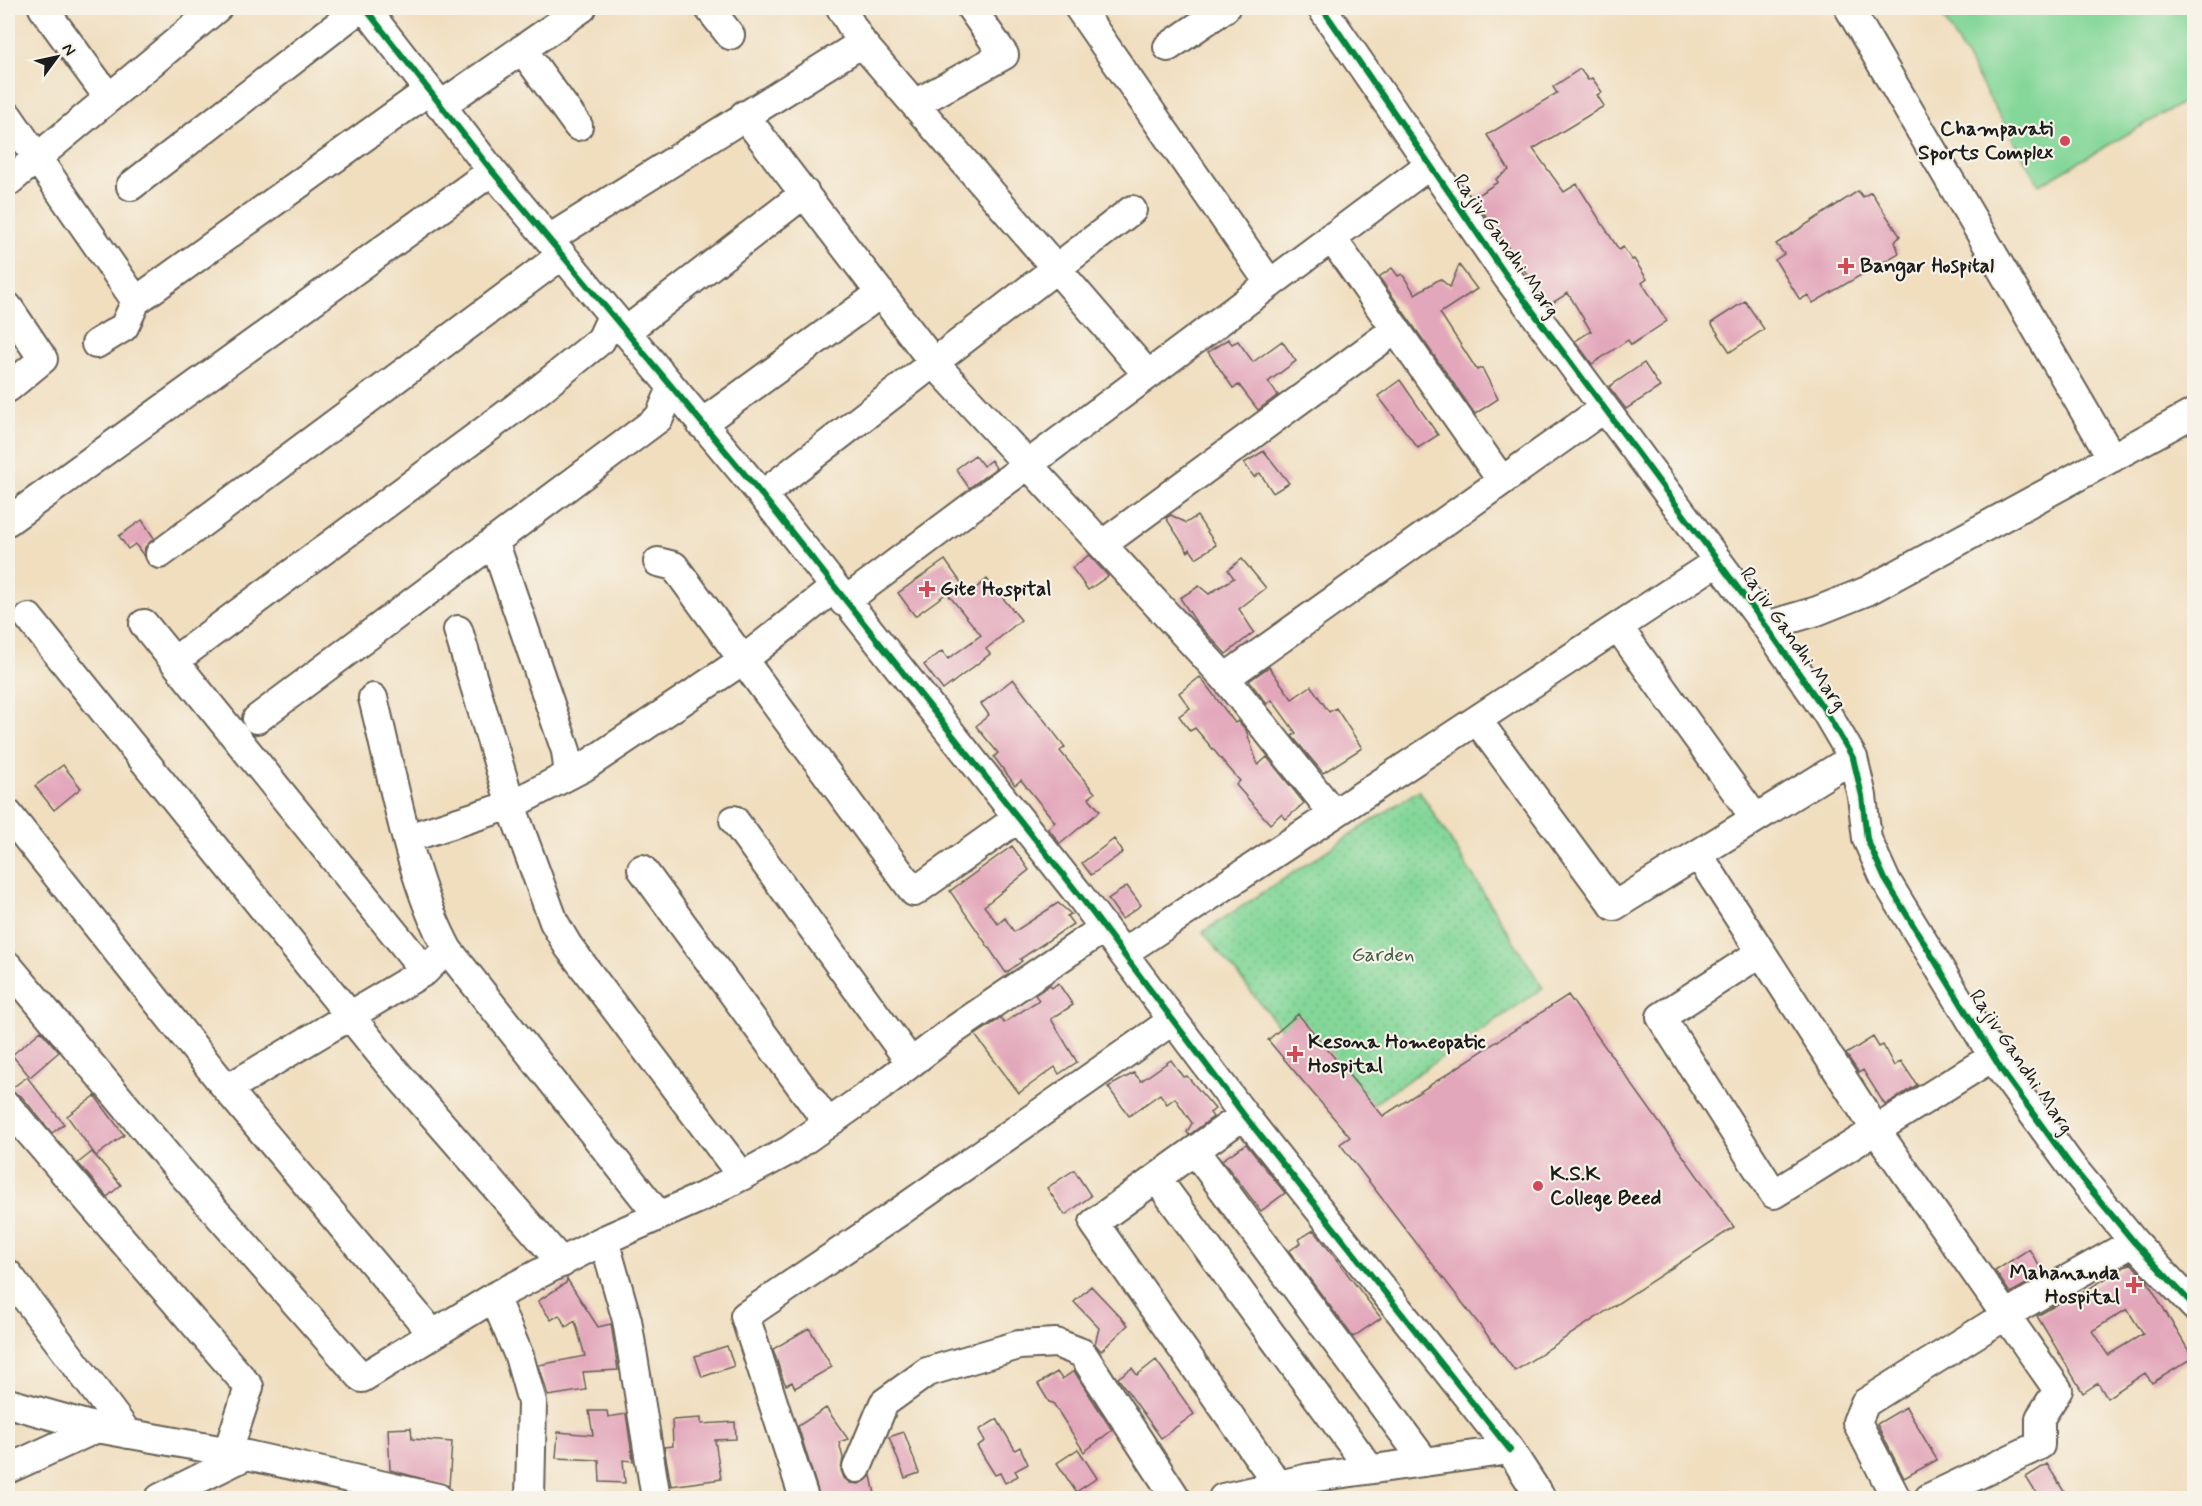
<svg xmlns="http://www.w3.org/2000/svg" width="2202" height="1506" viewBox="0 0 2202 1506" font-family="Mynerve,sans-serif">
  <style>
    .grass { fill: url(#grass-dots); stroke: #507a5a; stroke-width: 1.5 }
    .pitch { fill: #84d799; stroke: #507a5a; stroke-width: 1.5 }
    .building { fill: #e3a7bb; fill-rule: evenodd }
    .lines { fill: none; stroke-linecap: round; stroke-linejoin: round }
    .minor-casing { stroke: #666055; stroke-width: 32 }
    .minor { stroke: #fff; stroke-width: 28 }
    .cycleway-casing { stroke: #f7f3e8; stroke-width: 10 }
    .cycleway { stroke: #00873e; stroke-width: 6 }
    .poi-dot { fill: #d1495b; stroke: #f7f3e8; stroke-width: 2 }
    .labels { text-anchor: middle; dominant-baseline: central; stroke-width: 4.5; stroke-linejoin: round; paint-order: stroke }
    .poi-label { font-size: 21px; font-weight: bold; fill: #1c1c1c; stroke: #f7f3e8; text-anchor: start }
    .street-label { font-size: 21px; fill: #1c1c1c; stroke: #f7f3e8 }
    .park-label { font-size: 21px; fill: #405d48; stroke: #f7f3e8 }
  </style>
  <defs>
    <pattern id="grass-dots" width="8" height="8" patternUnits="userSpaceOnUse" patternTransform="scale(1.5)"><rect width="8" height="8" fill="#84d799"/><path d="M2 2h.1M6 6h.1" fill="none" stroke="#71b883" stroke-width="1.8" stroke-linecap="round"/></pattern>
  </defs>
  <rect width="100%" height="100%" fill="#f7f3e8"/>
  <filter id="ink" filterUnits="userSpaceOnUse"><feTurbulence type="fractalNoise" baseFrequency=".0167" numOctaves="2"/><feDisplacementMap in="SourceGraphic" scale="12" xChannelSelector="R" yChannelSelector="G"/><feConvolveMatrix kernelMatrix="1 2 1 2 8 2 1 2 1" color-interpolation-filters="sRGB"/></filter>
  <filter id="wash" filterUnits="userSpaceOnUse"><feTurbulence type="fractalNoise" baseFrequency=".008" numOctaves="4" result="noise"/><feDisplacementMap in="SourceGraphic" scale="24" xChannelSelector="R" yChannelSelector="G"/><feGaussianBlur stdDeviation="1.35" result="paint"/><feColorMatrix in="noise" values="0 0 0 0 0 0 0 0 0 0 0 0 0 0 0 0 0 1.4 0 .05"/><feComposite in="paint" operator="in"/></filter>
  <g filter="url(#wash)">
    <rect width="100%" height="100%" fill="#f0debf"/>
    <path class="grass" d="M1419 790 1543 988 1353 1118 1203 932Z"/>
    <path class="pitch" d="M1938 8H2194V96L2039 185Z"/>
    <g id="blocks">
      <path class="building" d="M1580 69 1588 80 1592 78 1602 92 1597 95 1604 106 1533 149 1564 192 1577 184 1619 250 1623 247 1632 260 1634 259 1647 279 1642 283 1667 321 1631 345 1628 340 1592 364 1575 341 1591 331 1568 293 1549 305 1473 198 1498 182 1496 179 1509 170 1487 135 1557 93 1553 87Z
        M1858 191 1863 197 1871 192 1900 236 1895 242 1899 253 1813 303 1808 295 1800 300 1775 260 1784 254 1776 244Z
        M1459 265 1477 289 1440 313 1477 370 1482 368 1498 399 1475 414 1379 277 1392 268 1398 276 1402 274 1415 294 1440 279 1450 287Z
        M1745 301 1764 329 1730 352 1711 323Z
        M1228 339 1232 344 1238 341 1253 362 1282 341 1296 361 1268 382 1278 395 1258 410 1239 385 1233 388 1208 352Z
        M1644 363 1660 387 1626 409 1609 387Z
        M1400 380 1438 435 1418 448 1378 396Z
        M1264 451 1289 483 1273 493 1260 473 1254 477 1244 463Z
        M975 455 983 466 991 460 996 468 969 488 956 469Z
        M1171 515 1186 523 1197 516 1216 545 1196 558 1190 549 1188 552 1166 518Z
        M142 520 154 538 145 547 144 556 135 544 128 549 119 536Z
        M1089 555 1108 576 1088 590 1072 568Z
        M1242 559 1266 588 1239 609 1254 632 1226 654 1196 622 1180 598 1199 586 1209 594 1234 578 1228 570Z
        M945 560 969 594 987 579 1021 620 986 649 990 654 943 690 924 665 942 651 948 659 981 635 947 593 915 616 898 593Z
        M1269 667 1292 699 1311 686 1329 712 1336 708 1362 748 1323 773 1292 736 1296 733 1272 700 1267 704 1249 681Z
        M1200 677 1235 723 1238 721 1246 730 1258 765 1267 757 1304 803 1286 819 1281 814 1270 824 1236 785 1240 781 1195 728 1190 731 1179 716 1190 708 1179 693Z
        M1013 679 1065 747 1060 751 1095 793 1089 798 1100 811 1060 844 1048 828 1055 822 1021 780 1015 785 994 757 998 753 976 726 989 715 981 704Z
        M63 765 81 788 54 810 35 786Z
        M1114 839 1123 852 1091 875 1082 863Z
        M1012 846 1029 870 984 906 998 924 1005 918 1014 932 1058 903 1071 914 1067 916 1073 924 1020 959 1022 961 1006 973 950 891Z
        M1127 886 1141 905 1122 919 1108 899Z
        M1058 983 1073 1005 1051 1019 1077 1062 1059 1074 1055 1067 1019 1093 975 1035 1001 1018 1004 1023 1039 1000 1035 995 1050 985 1052 988Z
        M1568 995 1734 1227 1515 1371 1340 1144 1350 1137 1268 1040 1298 1014 1383 1116Z
        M41 1031 59 1052 30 1077 12 1055Z
        M1873 1037 1879 1047 1883 1045 1894 1066 1901 1061 1917 1085 1885 1105 1863 1070 1859 1073 1846 1054Z
        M1171 1060 1183 1077 1187 1076 1215 1109 1210 1113 1213 1117 1189 1135 1187 1132 1192 1123 1175 1098 1167 1104 1160 1094 1129 1116 1108 1087 1134 1073 1141 1081Z
        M27 1077 64 1124 52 1133 21 1096 8 1091Z
        M95 1096 124 1135 96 1156 67 1116Z
        M1246 1144 1285 1193 1261 1211 1222 1160Z
        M92 1152 121 1185 107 1197 78 1163Z
        M1074 1170 1091 1196 1065 1215 1047 1188Z
        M1314 1230 1381 1318 1353 1337 1289 1251 1301 1243 1299 1239Z
        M2029 1249 2044 1274 2010 1293 1995 1271Z
        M2131 1263 2146 1279 2193 1358 2152 1383 2145 1373 2107 1398 2098 1383 2083 1393 2037 1316 2070 1297 2072 1299ZM2127 1309 2143 1334 2108 1355 2092 1331Z
        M567 1279 598 1327 611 1324 618 1370 583 1372 586 1390 548 1396 539 1365 585 1356 575 1321 566 1327 559 1315 551 1320 538 1301 566 1283Z
        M1091 1286 1128 1325 1101 1351 1095 1344 1099 1328 1074 1302Z
        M809 1328 832 1367 795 1388 792 1382 786 1385 783 1379 773 1349Z
        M727 1346 734 1366 702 1377 695 1356Z
        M1156 1360 1194 1414 1161 1438 1118 1378 1132 1368 1137 1375Z
        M1074 1371 1112 1430 1084 1452 1053 1403 1049 1402 1038 1384 1057 1372 1062 1379Z
        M1906 1407 1937 1460 1904 1478 1877 1424Z
        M826 1408 848 1439 839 1442 843 1458 841 1470 844 1478 850 1483 859 1484 871 1476 875 1494 851 1498H820L798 1426Z
        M589 1411H607L608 1417 626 1414 633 1461 623 1460 625 1483 600 1482 599 1460 556 1458 558 1432 593 1435Z
        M701 1418V1424L735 1422 736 1439 715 1440 721 1479 671 1486 664 1447 673 1446 672 1420Z
        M997 1419 1015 1450 1020 1447 1028 1464 1015 1471 1018 1476 1005 1483 1000 1473 995 1475 977 1446 985 1441 979 1430Z
        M411 1428 412 1439 452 1442 449 1486 390 1470 388 1429Z
        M904 1432 919 1473 905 1478 889 1437Z
        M1078 1449 1097 1478 1076 1492 1057 1463Z
        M2047 1464 2068 1498H2039L2026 1477Z"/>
    </g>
  </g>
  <g filter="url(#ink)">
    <use href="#blocks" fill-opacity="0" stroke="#666055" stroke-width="1.5"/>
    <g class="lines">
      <g class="minor-casing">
        <path id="minor" d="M43 8 109 98
          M365 8 492 171 762 495 1077 892 1244 1115 1510 1450
          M709 8 730 35
          M841 8 862 43 1148 375
          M1079 8 1270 284
          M1322 8 1508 278 1766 626 1826 712 1853 758 1862 796 1867 839 1885 879 2002 1071 2072 1167 2134 1242 2194 1306
          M1849 8 2112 458
          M1168 47 1225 8
          M522 49 578 126
          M915 104 1004 55 971 8
          M440 106 582 8
          M744 115 934 363 1225 678 1334 814
          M8 116 136 301 428 91
          M8 182 217 8
          M131 186 360 8
          M1331 237 1502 481
          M549 239 862 43
          M8 307 43 359 8 388
          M625 332 805 193
          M96 344 124 327 136 301
          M701 424 881 293
          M762 495 1132 210
          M8 521 492 171
          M494 541 566 751 569 775
          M1103 544 1396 329
          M160 554 562 255
          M658 562 674 566 914 892 1018 818
          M844 602 1429 165
          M29 618 388 1063 562 1263
          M144 624 425 971
          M1766 626 1817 611 1867 591 2194 413
          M1618 627 1755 818
          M458 630 511 805 554 922 568 946 742 1176
          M174 661 534 394 601 340 612 316
          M1225 678 1603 409
          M373 698C393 777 409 878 448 950L659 1216
          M257 719 659 418 672 388
          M1477 720 1614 906 1853 758
          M8 814 227 1089 432 1333
          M734 820 911 1063
          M408 838 511 805 584 767 743 660 834 588
          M1698 854 1876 1130 2058 1390 2040 1418V1445L1929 1498
          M642 869 828 1123
          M1123 953 1718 561
          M1760 953 1661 1017 1774 1194 1994 1056
          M8 966 179 1170 362 1378 494 1297 604 1240 702 1197 790 1150 881 1086 954 1030 1104 928
          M227 1089 425 971 439 957
          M8 1107 249 1387 228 1451
          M1244 1115 1094 1223 1279 1486
          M1195 1151 1425 1462
          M1157 1179 1370 1469
          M604 1240 627 1320 656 1498
          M8 1274 128 1434
          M494 1297 519 1356 532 1402 530 1498
          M8 1403 97 1428 247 1455 438 1498
          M857 1468 884 1403 927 1372 1019 1345 1056 1343 1082 1353 1176 1498
          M8 1469 97 1428
          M160 1498 247 1455
          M804 1498 745 1316 899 1212 1173 1020
          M1223 1498 1309 1478 1510 1450 1541 1498
          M1896 1498 1857 1422 1865 1403 2024 1304 2134 1242"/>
      </g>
      <use href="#minor" class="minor"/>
      <g class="cycleway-casing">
        <path id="cycleway" d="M365 8 492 171 762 495 1077 892 1244 1115 1510 1450
          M1322 8 1508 278 1766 626 1826 712 1853 758 1862 796 1867 839 1885 879 2002 1071 2072 1167 2134 1242 2194 1306"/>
      </g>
      <use href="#cycleway" class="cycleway"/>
    </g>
  </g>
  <g class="poi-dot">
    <circle cx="2065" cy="141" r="6"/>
    <path d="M1843 257h6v6h6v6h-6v6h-6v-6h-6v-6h6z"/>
    <path d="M924 580h6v6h6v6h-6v6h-6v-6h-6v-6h6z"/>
    <path d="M1292 1045h6v6h6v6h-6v6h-6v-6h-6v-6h6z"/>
    <circle cx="1538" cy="1186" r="6"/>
    <path d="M2131 1276h6v6h6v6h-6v6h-6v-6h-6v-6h6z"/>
  </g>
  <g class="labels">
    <g class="poi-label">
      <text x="2053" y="129" text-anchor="end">Champavati<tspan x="2053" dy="24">Sports Complex</tspan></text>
      <text x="1860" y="266">Bangar Hospital</text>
      <text x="940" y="589">Gite Hospital</text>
      <text x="1308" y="1042">Kesona Homeopatic<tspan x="1308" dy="24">Hospital</tspan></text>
      <text x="1550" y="1174">K.S.K<tspan x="1550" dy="24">College Beed</tspan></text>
      <text x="2120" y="1273" text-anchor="end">Mahananda<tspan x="2120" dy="24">Hospital</tspan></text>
    </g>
    <g class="street-label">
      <text transform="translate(1506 246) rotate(55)">Rajiv Gandhi Marg</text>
      <text transform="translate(1793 639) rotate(55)">Rajiv Gandhi Marg</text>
      <text transform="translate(2021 1062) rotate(56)">Rajiv Gandhi Marg</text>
    </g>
    <g class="park-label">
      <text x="1383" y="955">Garden</text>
    </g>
  </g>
  <rect width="2202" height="1506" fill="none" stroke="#f7f3e8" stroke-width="30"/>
  <g transform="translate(57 57) rotate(57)" stroke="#f7f3e8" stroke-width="4.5" paint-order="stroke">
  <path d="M0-4.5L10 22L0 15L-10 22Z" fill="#1c1c1c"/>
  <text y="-9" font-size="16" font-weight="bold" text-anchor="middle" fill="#1c1c1c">N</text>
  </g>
</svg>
